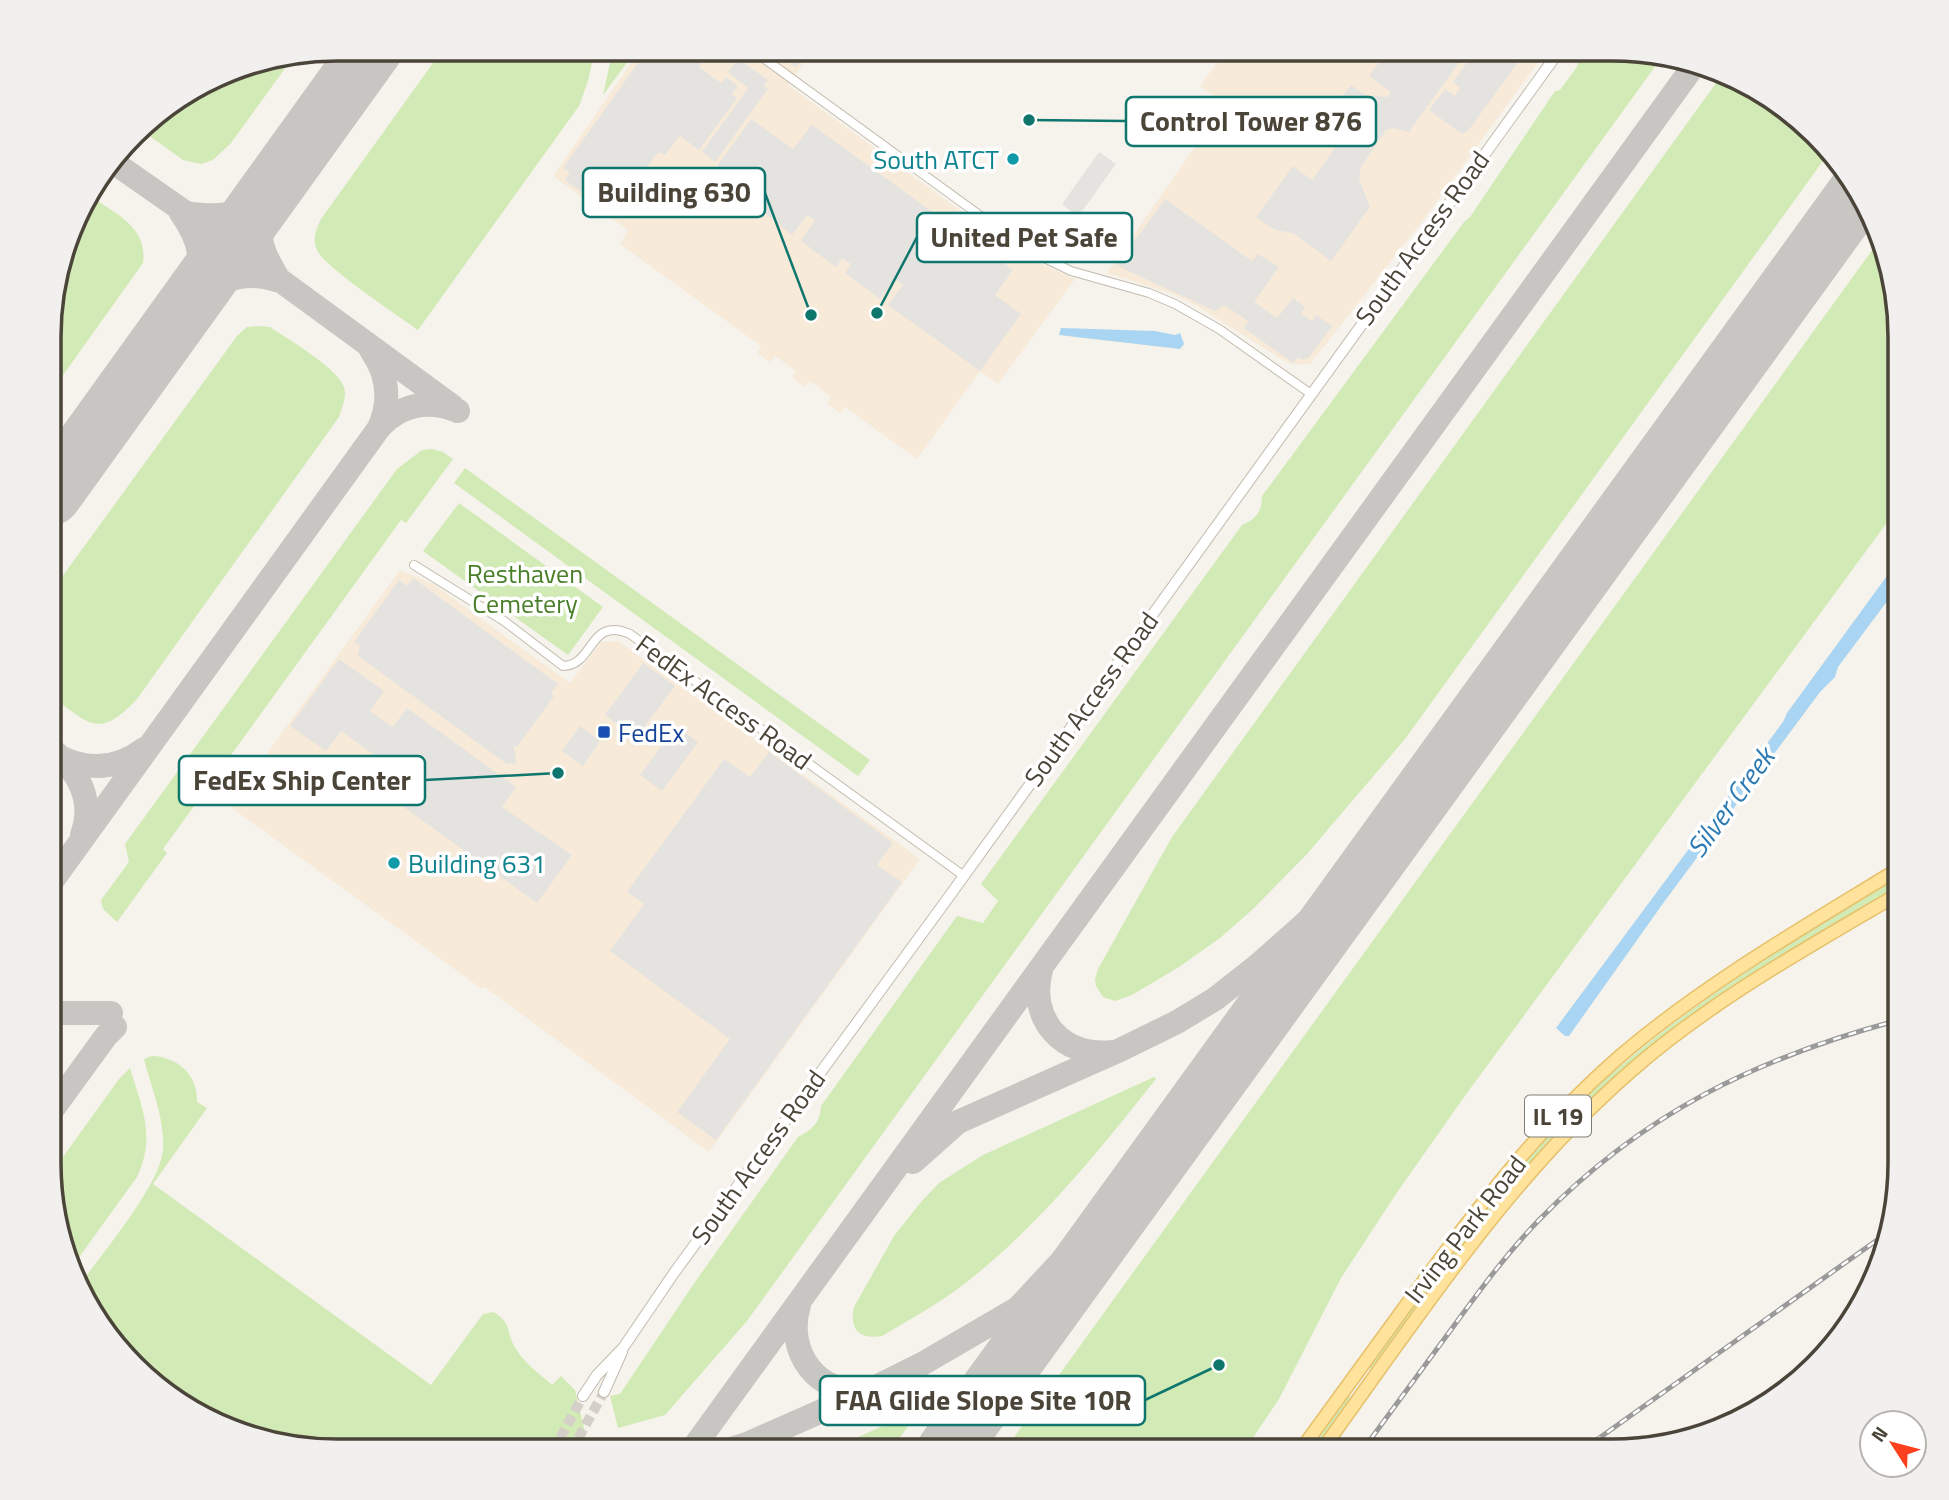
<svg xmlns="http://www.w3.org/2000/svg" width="1949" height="1500" viewBox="0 0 1949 1500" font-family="'Titillium Web',sans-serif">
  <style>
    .commercial { fill: #f7ead8 }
    .green { fill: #d2eab5 }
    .parking { fill: #e5e3e0 }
    .water { fill: #a9d4f2 }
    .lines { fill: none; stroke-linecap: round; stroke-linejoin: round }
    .taxiway { stroke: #c8c6c3; stroke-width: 24 }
    .runway { stroke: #c8c6c3; stroke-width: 61 }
    .tertiary-tunnel { stroke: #d4d0c8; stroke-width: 10; stroke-dasharray: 10 5; stroke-linecap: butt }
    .minor-casing { stroke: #c2bbae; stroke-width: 10 }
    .tertiary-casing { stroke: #c2bbae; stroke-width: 12 }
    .primary-casing { stroke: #e6c16a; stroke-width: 15 }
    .minor { stroke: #fff; stroke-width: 8 }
    .tertiary { stroke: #fff; stroke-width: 10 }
    .primary { stroke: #ffe39c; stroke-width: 12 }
    .rail-casing { stroke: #9a9a9a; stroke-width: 5 }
    .rail { stroke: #fff; stroke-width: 2.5; stroke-dasharray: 8; stroke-linecap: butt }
    .culture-dot { fill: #0f9aa8; stroke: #fff; stroke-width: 2.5 }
    .transit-dot { fill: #1a4fb4; stroke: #fff; stroke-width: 2.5 }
    .labels { text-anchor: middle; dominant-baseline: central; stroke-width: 7; stroke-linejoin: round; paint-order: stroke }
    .shield { fill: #fff; stroke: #817c74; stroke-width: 2 }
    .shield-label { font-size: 24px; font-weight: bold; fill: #4b4439 }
    .culture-label { font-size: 26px; fill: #0d838f; stroke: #fff; text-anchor: end }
    .street-label { font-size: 26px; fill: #4b4439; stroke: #fff }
    .park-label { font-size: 26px; fill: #4a7f2a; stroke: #fff }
    .transit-label { font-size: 26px; fill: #164399; stroke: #fff; text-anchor: start }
    .water-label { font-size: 28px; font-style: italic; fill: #2e7ab2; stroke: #fff }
    .rim { fill: none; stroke: #4b4439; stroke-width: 3.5 }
    .leader { fill: none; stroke: #0f766e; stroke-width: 2.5 }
    .callout-dot { fill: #0f766e; stroke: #fff; stroke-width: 2.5 }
    .callout { fill: #fff; stroke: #0f766e; stroke-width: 2.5 }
    .callout-label { font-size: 28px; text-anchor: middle; font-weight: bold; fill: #4b4439 }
  </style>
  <rect width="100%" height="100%" fill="#f6f3ec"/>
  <path class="commercial" d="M641 49H813L788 85 1021 255 1075 279 998 384 980 371 917 459 845 407 840 413 833 408 827 404 831 397 810 381 805 387 792 378 796 371 775 356 770 362 757 353 761 346 620 244 628 230 553 176Z
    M1222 49 1547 50 1424 219 1311 363 1299 365 1288 363 1197 306 1173 294 1107 273 1225 104 1200 86 1225 52Z
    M400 570 433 584 570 683 601 642 618 641 920 859 709 1152 497 996 484 987 482 989 229 806Z"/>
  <path class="green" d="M443 49H595L588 81 579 106 418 330C399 316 324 267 317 250 312 238 316 230 321 219Z
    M613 49H637L603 95Z
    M1585 50H1631L1662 57 747 1321 665 1415 618 1428 610 1396 620 1394 695 1282 798 1137C813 1129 820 1123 821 1106L957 916 983 923 998 901 981 884 1242 525C1256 519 1262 512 1262 496L1464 222 1470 217 1555 91 1560 90 1577 67 1579 58Z
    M294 56 231 143 213 160 201 164 183 160 140 129 147 120 244 64Z
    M1724 72 1802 120 1828 154 1405 739 1307 854 1252 910 1220 938 1179 967 1132 995 1115 1001 1103 997 1096 986 1095 979 1098 969 1172 837Z
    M87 194C114 213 148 226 143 263L51 392 52 299Z
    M1878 242 1900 336V505L1467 1093 1398 1191 1341 1278 1279 1399 1244 1451H1004Z
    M258 326 270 327C288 339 334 366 343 385 348 394 342 407 339 417L137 699C98 740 90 724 51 696V592L237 336 247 327Z
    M432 449 443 452 453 459 406 523 401 520 163 849 167 853 117 922 103 909 101 900 129 862 125 844 397 469 422 450Z
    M465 468 870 760 858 776 454 483Z
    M459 503 603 607 568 655 423 551Z
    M1900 876V887C1815 936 1729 983 1653 1044 1617 1073 1584 1106 1552 1139 1485 1209 1431 1292 1373 1370L1368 1367C1435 1276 1499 1182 1580 1103 1675 1011 1788 944 1900 876Z
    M152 1056C178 1057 198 1075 197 1102L207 1108 153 1184 431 1385 483 1314 494 1312C514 1326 505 1332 516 1349 524 1363 540 1374 552 1385L561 1376 575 1390 586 1436 536 1451 318 1450 227 1429 147 1380 78 1287C100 1256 161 1185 163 1149 165 1119 151 1087 144 1059Z
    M130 1068C142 1108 156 1137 137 1177L72 1267 50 1182V1175L119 1079Z
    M1154 1077 1156 1079C1097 1153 1038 1227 963 1285 938 1304 909 1320 882 1336 859 1340 849 1329 854 1307L894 1236 921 1202 939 1183 983 1155Z
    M1348 1395 1352 1399 1314 1451H1307Z
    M916 1411 917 1414 890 1451H827Z"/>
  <path class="parking" d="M648 49H673L680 54 687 49 703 61 699 67 721 83 726 77 738 86 732 94 737 98 699 150 680 136 665 155 658 152 638 179 645 185 625 212 619 207 613 214 565 180 570 173 563 168Z
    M785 49H808L796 67 780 56Z
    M1389 49 1468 50 1409 132 1394 128 1386 130 1361 167 1359 179 1370 207 1331 261 1293 233 1275 230 1256 217 1293 166 1312 180 1335 148 1316 134 1351 85 1365 95 1388 97 1391 92 1369 76Z
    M1476 50H1527L1468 131 1462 134 1429 110 1445 89 1455 96 1460 88 1453 82Z
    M738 59 768 80 764 86 768 89 715 162 702 152 748 88 728 72Z
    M751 119 793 149 812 125 1013 270 995 295 1021 314 980 371 888 305 903 285 895 279 880 299 845 273 851 264 842 258 836 267 801 241 815 220 807 215 792 235 757 206 710 176Z
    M1099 152 1116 164 1078 217 1062 204Z
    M1165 199 1252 261 1258 254 1279 267 1254 302 1277 318 1293 298 1305 307 1301 314 1312 321 1316 315 1332 326 1309 357 1303 360 1298 357 1293 363 1244 328 1248 321 1224 305 1215 311 1126 270 1117 265Z
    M413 578 558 684 551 693 554 696 517 747 514 745 516 763 507 764 358 656 360 646 354 642 399 580 407 586Z
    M339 659 384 691 370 711 393 727 407 708 516 787 502 807 572 855 537 903 373 785 387 764 341 731 326 751 290 726Z
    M643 663 675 686 636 738 605 715Z
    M580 726 600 741 583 766 562 751Z
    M676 726 698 742 662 791 640 775Z
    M769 752 893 843 877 865 902 882 716 1140 677 1112 730 1039 610 951 644 904 627 892 724 759 750 777Z"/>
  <path class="water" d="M1061 328 1155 331 1175 335 1180 333 1184 344 1180 349 1059 335Z
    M1900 558V584L1838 667 1835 677 1820 692 1664 902 1569 1036H1565L1556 1028 1783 722 1787 713Z"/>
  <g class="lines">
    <path class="taxiway" d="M113 162 232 245 452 406
      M266 197C258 233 257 244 277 276
      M181 213C203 244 202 260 195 296
      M187 213C223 219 235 214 266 197
      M195 296C221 280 244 270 276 280
      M371 350C388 374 391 401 379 428
      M51 749C78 770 95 801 82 835
      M60 757C89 771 118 769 144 749
      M50 884 379 428C401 404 428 399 458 411
      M1041 970C1028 1019 1062 1058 1113 1052
      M50 1013H111
      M50 1113 106 1036 115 1027
      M913 1162 958 1122 1120 1050 1177 1022 1215 999 1257 966 1319 911 1454 753
      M799 1305C785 1351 817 1398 868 1389
      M691 1451 1695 64
      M725 1451 747 1444 876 1387 922 1364 1018 1308 1126 1192 1198 1104"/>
    <path class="runway" d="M51 495 372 49
      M947 1451 1858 193"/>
    <path class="tertiary-tunnel" d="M553 1451 583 1396
      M571 1451 604 1392"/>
    <g class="minor-casing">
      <path id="minor" d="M751 49 1026 249 1071 271 1149 293 1175 304 1219 329 1311 394
        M414 565 504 621 563 666C595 665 588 616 630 634L964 876"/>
    </g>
    <g class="tertiary-casing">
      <path id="tertiary" d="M604 1392 622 1352
        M583 1396 597 1375 623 1348 674 1273 948 898 1560 50"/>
    </g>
    <g class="primary-casing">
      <path id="primary" d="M1300 1451C1339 1397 1379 1343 1418 1289 1479 1205 1541 1125 1619 1057 1704 984 1804 927 1900 868
        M1321 1451C1417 1319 1507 1179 1631 1071 1712 1000 1807 948 1900 893"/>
    </g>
    <use href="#minor" class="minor"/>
    <use href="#tertiary" class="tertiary"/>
    <use href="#primary" class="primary"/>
    <g class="rail-casing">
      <path id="rail" d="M1362 1451C1392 1410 1423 1368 1453 1327 1480 1290 1507 1253 1539 1220 1643 1113 1757 1058 1899 1020
        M1581 1451 1887 1233"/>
    </g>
    <use href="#rail" class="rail"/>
  </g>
  <g class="culture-dot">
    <circle cx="1013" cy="159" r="7"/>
    <circle cx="394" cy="863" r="7"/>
  </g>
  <rect class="transit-dot" x="597" y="725" width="14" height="14" rx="3.5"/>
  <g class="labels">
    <rect class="shield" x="1525" y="1095.5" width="66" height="41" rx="5"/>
    <g class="shield-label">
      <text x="1558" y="1116">IL 19</text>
    </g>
    <g class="culture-label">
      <text x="999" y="159">South ATCT</text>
      <text x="408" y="863" text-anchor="start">Building 631</text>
    </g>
    <g class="street-label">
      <text transform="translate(1422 238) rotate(-54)">South Access Road</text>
      <text transform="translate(1091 699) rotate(-54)">South Access Road</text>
      <text transform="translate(724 702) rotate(36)">FedEx Access Road</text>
      <text transform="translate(758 1157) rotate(-54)">South Access Road</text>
      <text transform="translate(1465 1229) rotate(-52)">Irving Park Road</text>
    </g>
    <g class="park-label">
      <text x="525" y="573">Resthaven<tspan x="525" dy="30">Cemetery</tspan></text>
    </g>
    <g class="transit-label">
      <text x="618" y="732">FedEx</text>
    </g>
    <g class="water-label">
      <text transform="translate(1730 802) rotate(-54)">Silver Creek</text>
    </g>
  </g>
  <path d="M0 0H1949V1500H0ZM337 61H1612A276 276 0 0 1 1888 337V1163A276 276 0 0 1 1612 1439H337A276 276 0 0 1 61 1163V337A276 276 0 0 1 337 61Z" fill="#f1f0ef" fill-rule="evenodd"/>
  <path class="rim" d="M337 61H1612A276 276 0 0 1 1888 337V1163A276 276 0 0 1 1612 1439H337A276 276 0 0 1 61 1163V337A276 276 0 0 1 337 61Z"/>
  <path class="leader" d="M1029 120L1126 121M811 315L765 193M877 313L917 237M558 773L425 780M1219 1365L1145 1400"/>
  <g class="callout-dot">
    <circle cx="1029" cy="120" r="7"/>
    <circle cx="811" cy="315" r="7"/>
    <circle cx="877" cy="313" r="7"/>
    <circle cx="558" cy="773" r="7"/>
    <circle cx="1219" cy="1365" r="7"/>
  </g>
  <g class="callout">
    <rect x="1126" y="97" width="250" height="49" rx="7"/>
    <rect x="583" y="168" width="182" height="49" rx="7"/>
    <rect x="917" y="213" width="215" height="49" rx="7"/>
    <rect x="179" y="756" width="246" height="49" rx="7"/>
    <rect x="820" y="1376" width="325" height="49" rx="7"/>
  </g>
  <g class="callout-label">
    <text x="1251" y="131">Control Tower 876</text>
    <text x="674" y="202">Building 630</text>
    <text x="1024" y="247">United Pet Safe</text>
    <text x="302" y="790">FedEx Ship Center</text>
    <text x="983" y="1410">FAA Glide Slope Site 10R</text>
  </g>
  <g transform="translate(1893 1444) rotate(306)"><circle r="33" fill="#ffffff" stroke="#b7b4b0" stroke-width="2"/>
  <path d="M0-5L12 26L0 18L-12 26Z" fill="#fc3f1d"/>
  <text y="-10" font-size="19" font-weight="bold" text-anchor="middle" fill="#4b4439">N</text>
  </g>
</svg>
